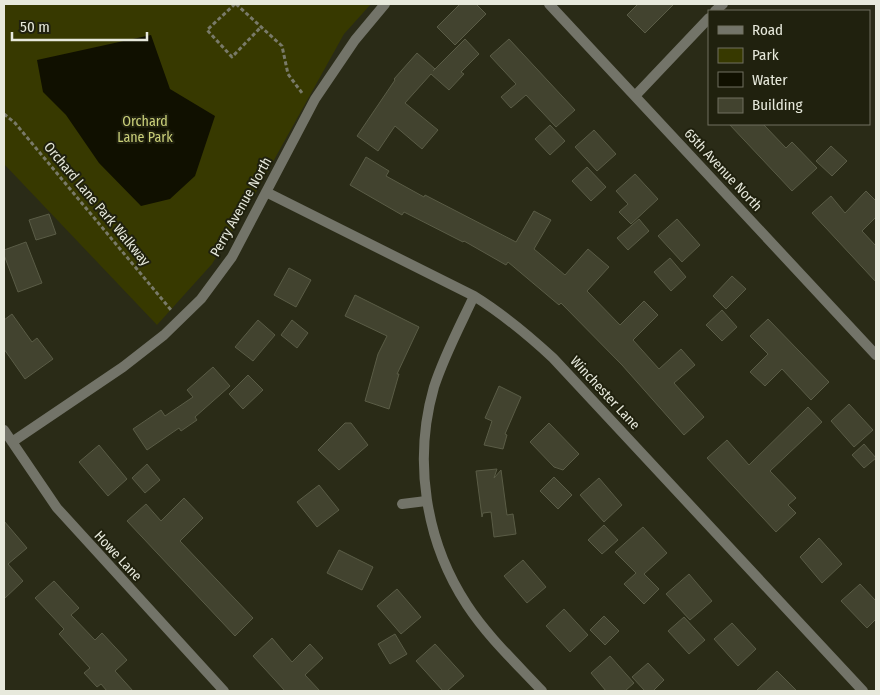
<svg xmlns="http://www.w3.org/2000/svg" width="880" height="695" viewBox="0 0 880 695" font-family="'Fira Sans Condensed',sans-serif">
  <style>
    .green { fill: #373900 }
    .water { fill: #101000 }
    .building { fill: #42432f; stroke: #5a5c46 }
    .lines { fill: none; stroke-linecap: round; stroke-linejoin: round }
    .path { stroke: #797a69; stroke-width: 3; stroke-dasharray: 4 2.5; stroke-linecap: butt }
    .street { stroke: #737469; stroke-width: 10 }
    .labels { text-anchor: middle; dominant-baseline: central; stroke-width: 4; stroke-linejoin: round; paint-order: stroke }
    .park-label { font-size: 14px; fill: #cbd07a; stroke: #20210e }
    .street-label { font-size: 14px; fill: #e7e9dc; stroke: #20210e }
  </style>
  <rect width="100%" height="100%" fill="#2a2b17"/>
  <path class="green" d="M4 4H371L344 34 254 196 212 264 157 325 4 164Z"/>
  <path class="water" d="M151 35 170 89 215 116 195 176 170 199 141 206 99 163 66 115 43 92 37 60Z"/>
  <path class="building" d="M460 4H476L486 14 455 45 437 27Z
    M638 4H674L645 33 627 15Z
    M465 39 479 54 461 72 464 74 449 90 431 74 405 103 438 130 422 149 395 126 378 151 357 136 395 80 394 79 417 53 435 69 433 71Z
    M509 39 575 110 556 127 526 95 511 108 501 97 516 84 490 56Z
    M729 124H763L786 148 792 142 817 168 792 191Z
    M550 125 565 141 550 155 535 139Z
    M594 130 616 154 597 171 575 147Z
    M831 146 847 161 832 176 816 161Z
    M366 157 389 171 386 176 424 197 425 195 516 242 534 211 551 220 534 249 565 275 588 249 609 267 587 291 620 325 644 301 658 315 633 340 659 369 681 349 695 365 674 383 704 417 684 435 622 365 561 303 559 305 508 262 506 265 464 241 463 242 404 212 402 215 350 185Z
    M587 167 606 187 591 201 572 181Z
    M635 174 658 199 631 224 619 212 628 204 616 191Z
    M866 191 876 201V217L862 231 876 246V282L812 213 831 196 845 213Z
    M49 214 56 234 36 240 29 220Z
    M639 219 649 231 628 250 617 238Z
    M677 219 700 245 682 262 658 236Z
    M26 242 42 283 18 292 4 255V250Z
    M670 258 686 277 671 291 654 272Z
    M289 268 311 280 296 307 274 295Z
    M732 276 746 289 726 309 713 296Z
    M355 295 419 327 397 374H399L389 409 365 401 378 354 387 336 345 316Z
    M722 310 737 327 722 341 706 325Z
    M12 314 32 342 37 338 53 359 25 379 4 349V320Z
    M768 319 829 382 811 400 782 369 765 386 750 372 768 354 750 336Z
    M258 320 275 335 253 361 235 347Z
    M292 320 308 333 297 348 281 335Z
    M213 367 230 386 195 417 197 420 181 431 179 428 147 450 133 429 161 410 165 416 193 397 187 390Z
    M248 375 263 390 243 409 229 394Z
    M499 386 521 397 505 434 507 435 503 449 484 445 492 421 485 418Z
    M849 404 873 430 854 447 831 421Z
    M808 407 822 422 770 471 796 498 788 505 796 513 776 532 707 458 727 440 749 465Z
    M345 423H351L368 445 339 470 318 450Z
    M549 423 579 454 563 470 554 467 530 442Z
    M864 444 876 458 864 468 852 455Z
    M99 445 127 479 108 496 79 462Z
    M147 464 160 480 145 493 132 478Z
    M497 469 494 478 501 470 507 515 513 514 516 534 494 537 491 512 483 513 482 517 476 471Z
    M554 477 572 495 558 509 540 491Z
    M599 478 622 505 604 522 580 495Z
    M319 485 339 510 317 527 297 502Z
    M184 498 203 518 180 541 253 618 235 636 127 521 146 504 161 521Z
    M4 521 27 548 8 564 23 581 4 599Z
    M604 525 618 540 602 554 588 540Z
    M643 527 667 553 644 574 659 589 644 604 624 584 636 573 615 552Z
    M819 538 842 564 822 583 800 557Z
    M339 550 373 567 362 590 327 573Z
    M523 560 546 587 527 603 504 576Z
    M689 574 712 601 690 620 666 594Z
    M54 581 79 608 71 615 95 640 102 633 127 660 115 671 133 691H107L101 684 97 687 84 673 90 668 59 634 64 629 35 598Z
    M860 584 876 601V619L867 628 841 601Z
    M397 589 421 617 401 634 377 606Z
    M564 609 588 635 570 652 546 626Z
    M604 616 619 631 605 645 590 630Z
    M684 617 705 640 689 654 668 631Z
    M732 623 756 649 738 666 714 639Z
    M395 634 407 654 390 664 378 644Z
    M272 638 292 662 310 644 323 658 305 675 320 691H285L253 656Z
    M435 644 464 676 447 691H443L416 661Z
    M610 656 634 683 625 691H606L591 673Z
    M648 663 664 680 653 691H645L632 677Z
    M777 671 797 691H756Z"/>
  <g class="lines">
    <path class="path" d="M235 4 207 30 232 57 261 27
      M236 4 282 46 288 74 302 93
      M4 114 15 123 171 310"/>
    <path class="street" d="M549 4 876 355
      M715 11 723 4
      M635 96 709 18
      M266 192 474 296C503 314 528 335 553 358L863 691
      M474 296C460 326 444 356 434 387 413 460 425 541 467 605 488 637 517 664 542 691
      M4 430 57 508 224 691
      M12 442 123 367 164 335 201 299 232 257 315 99 355 40 385 4
      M402 504 426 501"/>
  </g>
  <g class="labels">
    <g class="park-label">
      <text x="145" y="121">Orchard<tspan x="145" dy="16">Lane Park</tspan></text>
    </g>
    <g class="street-label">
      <text transform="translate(723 170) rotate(47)">65th Avenue North</text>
      <text transform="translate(97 204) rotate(50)">Orchard Lane Park Walkway</text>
      <text transform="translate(241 207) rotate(-61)">Perry Avenue North</text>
      <text transform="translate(605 393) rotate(47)">Winchester Lane</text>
      <text transform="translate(118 556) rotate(47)">Howe Lane</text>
    </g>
  </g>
  <rect width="880" height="695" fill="none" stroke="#e7e9dc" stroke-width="10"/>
  <rect x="708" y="10" width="162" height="115" fill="#20210e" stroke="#707160"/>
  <rect x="718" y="26" width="25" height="8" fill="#737469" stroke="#707160"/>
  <text x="752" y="35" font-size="15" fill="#e7e9dc">Road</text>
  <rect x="718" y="48" width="25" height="15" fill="#373900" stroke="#707160"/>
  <text x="752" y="60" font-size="15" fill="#e7e9dc">Park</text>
  <rect x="718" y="72" width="25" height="15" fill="#101000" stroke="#707160"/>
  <text x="752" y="85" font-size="15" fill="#e7e9dc">Water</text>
  <rect x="718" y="98" width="25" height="15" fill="#42432f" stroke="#707160"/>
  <text x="752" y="110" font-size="15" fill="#e7e9dc">Building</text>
  <path d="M12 32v8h135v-8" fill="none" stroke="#e7e9dc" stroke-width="2.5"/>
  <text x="20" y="32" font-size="15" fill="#e7e9dc" stroke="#20210e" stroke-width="4" paint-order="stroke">50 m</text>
</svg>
